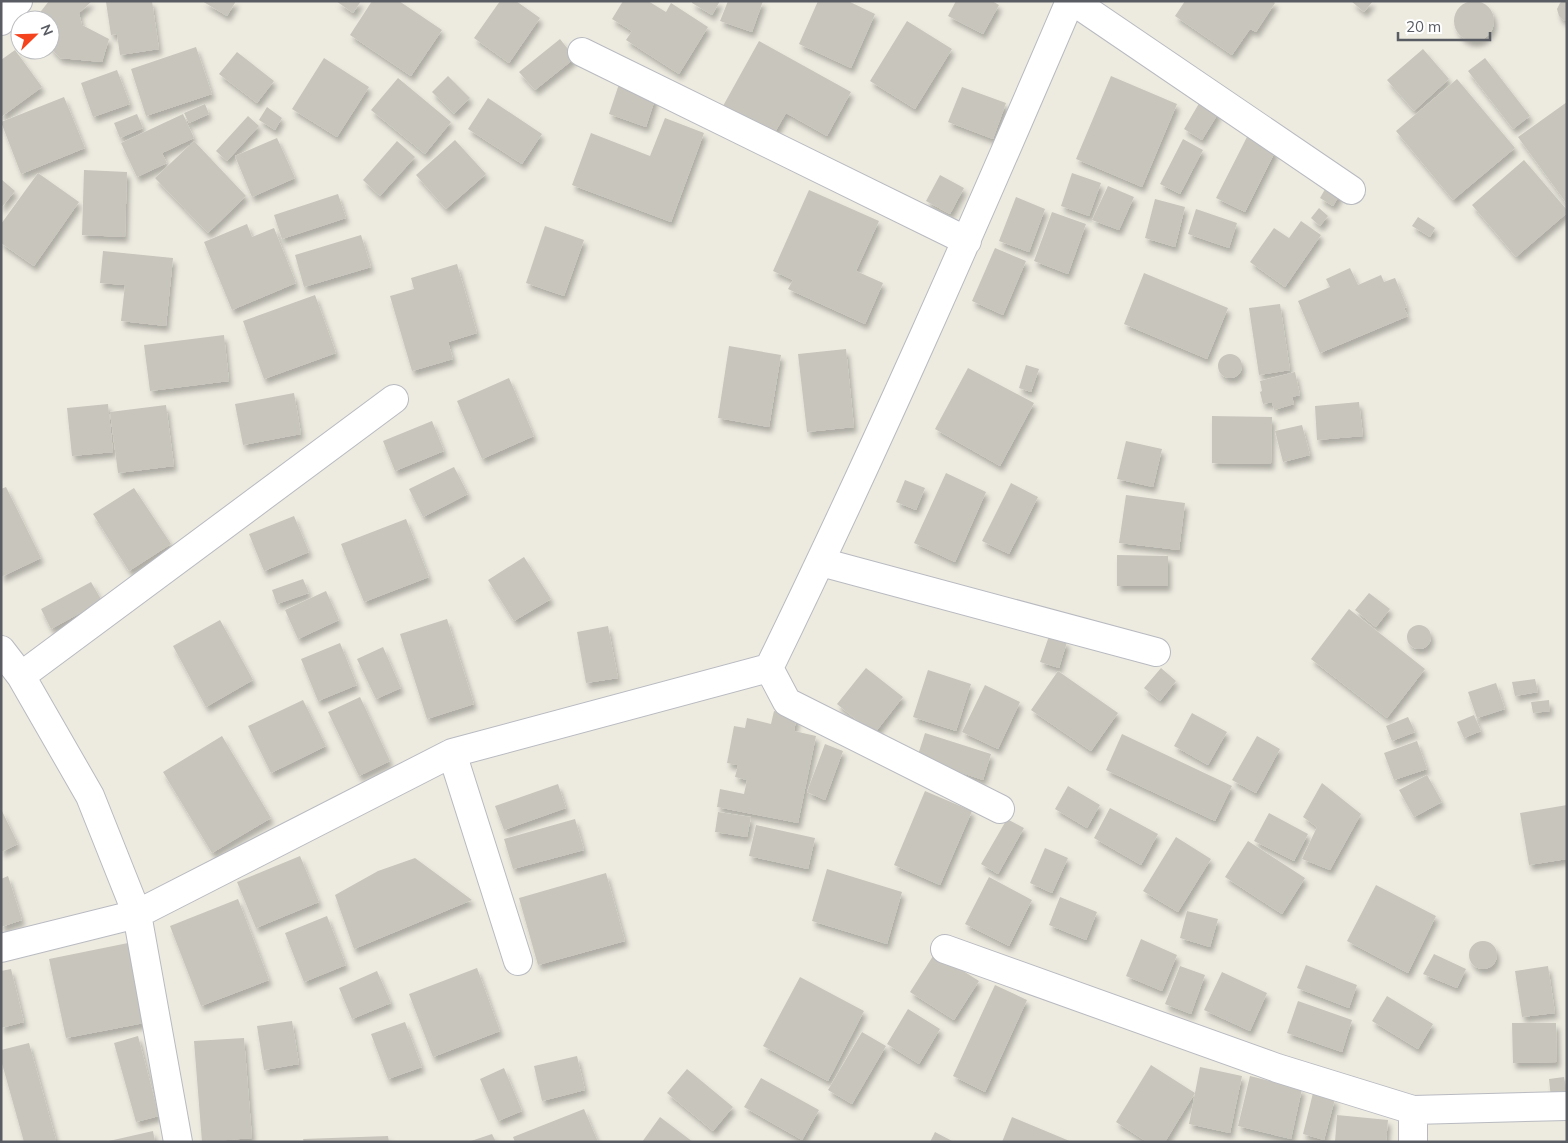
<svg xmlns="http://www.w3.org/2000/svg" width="1568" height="1143" viewBox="0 0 1568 1143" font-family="Mulish,sans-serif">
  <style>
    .building { fill: #c8c5bd; filter: url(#shadow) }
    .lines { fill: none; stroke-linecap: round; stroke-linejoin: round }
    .minor-casing { stroke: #b8bac0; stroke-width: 30 }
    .minor { stroke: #fff; stroke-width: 28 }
  </style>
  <defs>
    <filter id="shadow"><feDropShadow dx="3" dy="5.5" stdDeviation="2.5" flood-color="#0004"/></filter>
  </defs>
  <rect width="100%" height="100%" fill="#edebe0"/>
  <path class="building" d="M1454 21a20 20 0 1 1 40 0a20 20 0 1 1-40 0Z
    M49 1H92L79 13 82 25 109 39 102 62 60 58 50 47V20H34Z
    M112 1H152L159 49 120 55 117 34 111 35 106 2Z
    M202 1H236L227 16Z
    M336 1H361L353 13Z
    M372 1H399L442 30 411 76 350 35Z
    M500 1H516L540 18 509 63 474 38Z
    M623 1H648L666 12 671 3 708 27 679 74 626 40 632 31 612 19Z
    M692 1H720L712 15 692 3Z
    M728 1H763L752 32 720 21Z
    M818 1H848L875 14 851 68 799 44Z
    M956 1H992L999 5 983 34 948 16Z
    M1185 1H1273L1275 3 1256 32 1250 29 1232 55 1175 16Z
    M1351 1H1373L1364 12Z
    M1563 1H1567V21H1564L1559 16 1557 9 1560 3Z
    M907 21 952 49 915 109 870 81Z
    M560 39 575 58 535 90 519 72Z
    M759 41 851 92 827 136 786 113 774 134 723 106Z
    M196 47 212 94 146 116 131 69Z
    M1423 49 1449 79 1414 111 1387 80Z
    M15 50 42 87 1 117V60Z
    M237 52 274 81 257 103 219 74Z
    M324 58 369 87 337 137 292 109Z
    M1485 58 1530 116 1513 129 1468 71Z
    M117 70 130 104 93 117 81 83Z
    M448 76 470 98 454 114 432 92Z
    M1111 76 1177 104 1142 187 1076 159Z
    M398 78 451 122 425 154 371 110Z
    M1457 79 1515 148 1453 200 1396 131Z
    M619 84 656 96 646 127 609 114Z
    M962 87 1006 103 993 139 948 122Z
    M64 97 85 148 21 174 1 122Z
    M488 98 542 134 522 164 468 129Z
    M1201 100 1219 112 1202 140 1184 129Z
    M1567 102V204L1518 137Z
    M205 104 209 114 189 123 184 113Z
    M267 107 282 118 275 130 259 120Z
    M137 114 143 128 120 138 114 123Z
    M183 114 194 138 162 153 167 163 137 177 121 143Z
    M248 116 259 126 227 161 216 151Z
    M665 118 704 133 671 222 572 185 591 133 650 156Z
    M1248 135 1276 150 1245 212 1216 198Z
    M277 138 295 178 252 197 235 156Z
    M1183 139 1203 150 1180 194 1160 184Z
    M455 140 486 174 446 209 416 175Z
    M194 141 246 196 208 233 155 178Z
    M397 141 415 157 380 196 363 180Z
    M1524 160 1567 210V213L1516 257 1472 205Z
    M84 170 127 172 125 237 82 235Z
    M38 173 79 202 34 266 1 243V224Z
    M1072 173 1101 183 1089 216 1061 206Z
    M940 175 964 188 950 214 926 201Z
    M1 179 15 191 1 208Z
    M1328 184 1342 191 1333 206 1320 198Z
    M1108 186 1134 197 1119 230 1092 220Z
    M809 190 879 221 856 271 883 283 865 324 788 289 793 280 773 271Z
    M338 194 346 218 282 239 274 215Z
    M1016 197 1045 209 1029 252 999 241Z
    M1155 199 1185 207 1175 247 1145 238Z
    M1319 208 1328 216 1320 226 1311 218Z
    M1196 209 1237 223 1229 248 1188 234Z
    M1052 212 1086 224 1068 274 1034 261Z
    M1418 217 1435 228 1430 237 1412 226Z
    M1301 221 1321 235 1285 287 1250 262 1274 228 1289 238Z
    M247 224 252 237 274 228 296 283 232 310 204 242Z
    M545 226 584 240 564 296 526 283Z
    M361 235 371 267 304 287 295 255Z
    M995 248 1026 261 1003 315 972 301Z
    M103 251 173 258 166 326 121 321 125 285 100 283Z
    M457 264 477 333 448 342 453 359 412 371 390 296 414 289 411 278Z
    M1350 268 1358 285 1381 275 1384 282 1395 278 1407 307 1404 308 1408 316 1320 353 1298 301 1330 287 1326 279Z
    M1144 273 1228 308 1207 359 1124 324Z
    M315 295 336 353 264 379 243 321Z
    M1280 304 1290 370 1259 375 1249 308Z
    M224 335 229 381 150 391 144 345Z
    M729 346 781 355 769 427 718 418Z
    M846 349 854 427 807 432 798 354Z
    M1218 366a12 12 0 1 1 24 0a12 12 0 1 1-24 0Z
    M1026 365 1039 369 1031 392 1019 388Z
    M968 368 1034 403 1000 466 935 429Z
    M1295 372 1300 395 1292 397 1294 404 1274 410 1272 402 1263 404 1260 392 1262 391 1260 381Z
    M509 378 534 436 482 459 457 401Z
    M294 393 301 434 243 445 235 404Z
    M1359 402 1363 436 1317 440 1315 406Z
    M108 404 113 452 72 456 67 408Z
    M166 405 174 466 118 473 110 412Z
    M1212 416 1272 417 1271 464 1212 463Z
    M432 421 444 451 395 471 383 441Z
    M1302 425 1310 455 1283 462 1275 431Z
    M1126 441 1162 449 1153 487 1117 479Z
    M454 467 468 494 423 517 409 489Z
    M946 473 986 492 955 562 914 543Z
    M905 480 925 488 916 510 896 502Z
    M1011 483 1038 497 1009 554 982 541Z
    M6 487 41 558 1 577V489Z
    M134 488 171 544 129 571 93 514Z
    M1126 495 1185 503 1179 550 1119 543Z
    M294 516 309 552 264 571 249 534Z
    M406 519 429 577 364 602 341 544Z
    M1117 555 1168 556V586H1117Z
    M524 557 551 599 514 621 488 580Z
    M303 579 309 593 277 604 272 590Z
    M91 582 102 601 51 629 41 609Z
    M326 591 339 620 298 639 285 610Z
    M1369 593 1390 609 1376 627 1355 610Z
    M1349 609 1425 669 1387 718 1311 659Z
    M447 619 474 704 427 719 400 634Z
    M220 620 253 680 206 707 173 646Z
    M1407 637a12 12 0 1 1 24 0a12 12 0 1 1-24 0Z
    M608 626 618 678 586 683 577 632Z
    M1049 636 1067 642 1059 668 1040 662Z
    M340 643 357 685 318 701 301 659Z
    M383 647 401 688 376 699 357 659Z
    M866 668 903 697 874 734 837 704Z
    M1161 668 1176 681 1160 701 1144 688Z
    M928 670 971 684 956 731 913 717Z
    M1058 671 1118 713 1091 751 1031 710Z
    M1535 679 1538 692 1515 696 1512 682Z
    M1496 683 1505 709 1477 718 1468 692Z
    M985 685 1020 702 998 749 962 732Z
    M360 697 390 761 359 776 328 712Z
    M303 700 326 746 271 773 248 726Z
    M1549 700 1550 711 1533 713 1531 702Z
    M774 711 797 716 794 731 816 736 798 823 717 807 720 789 744 794 747 780 735 777 738 765 727 763 734 726 745 728 747 718 771 724Z
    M1192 713 1227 732 1208 765 1174 746Z
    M1474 715 1481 731 1464 738 1457 722Z
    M1408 717 1415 732 1392 741 1386 726Z
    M925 733 991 754 983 780 917 758Z
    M1122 734 1232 786 1215 821 1106 770Z
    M222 736 271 818 212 853 163 772Z
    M1257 736 1280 749 1256 793 1232 780Z
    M1417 741 1427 769 1394 780 1384 753Z
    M825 744 843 751 825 800 807 792Z
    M1427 775 1442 802 1414 817 1399 790Z
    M1322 783 1361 814 1330 870 1302 859 1317 827 1303 817Z
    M558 784 566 808 504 830 495 806Z
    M1068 786 1100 805 1087 828 1055 809Z
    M925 791 972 811 940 885 894 865Z
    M1567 805V859L1529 865 1520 813Z
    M1110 808 1158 834 1141 865 1094 838Z
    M1 809 18 844 1 852Z
    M718 812 751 817 747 837 715 832Z
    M1269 813 1308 834 1294 861 1254 841Z
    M575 819 584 850 513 869 504 839Z
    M1007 819 1024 828 998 874 981 864Z
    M756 825 815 838 808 869 749 856Z
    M1176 837 1211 859 1178 912 1143 891Z
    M1248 841 1305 878 1282 914 1225 877Z
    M1045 848 1068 858 1052 893 1030 883Z
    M300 856 319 902 256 928 237 882Z
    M415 858 472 900 354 949 335 895 378 871Z
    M827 869 902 892 887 944 812 921Z
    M606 873 625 941 538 965 519 898Z
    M8 876 22 920 1 927V879Z
    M989 877 1032 900 1009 946 965 924Z
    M1376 885 1436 916 1408 973 1347 941Z
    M1060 897 1097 912 1086 940 1049 925Z
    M238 899 269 980 201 1006 170 926Z
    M1187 911 1218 919 1210 947 1180 938Z
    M327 916 346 965 304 982 285 933Z
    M1141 939 1177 955 1162 991 1126 976Z
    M1469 955a14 14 0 1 1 28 0a14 14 0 1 1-28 0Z
    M128 943 144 1023 66 1038 49 959Z
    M935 953 979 981 954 1020 910 992Z
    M1434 954 1466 969 1457 988 1423 974Z
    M1306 965 1357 985 1349 1008 1297 988Z
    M1180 966 1205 975 1191 1014 1165 1004Z
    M1548 966 1555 1013 1522 1017 1515 971Z
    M477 968 500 1031 433 1057 409 994Z
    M11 969 24 1022 1 1028V971Z
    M377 971 391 1003 352 1019 339 988Z
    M1222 972 1267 993 1250 1031 1204 1010Z
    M800 977 864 1011 828 1081 763 1046Z
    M995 985 1027 1000 985 1092 953 1076Z
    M1387 996 1433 1024 1418 1049 1372 1021Z
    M1298 1001 1352 1020 1342 1052 1287 1033Z
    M908 1009 940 1029 919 1064 887 1044Z
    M292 1021 299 1064 264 1070 257 1026Z
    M405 1022 422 1067 388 1079 371 1034Z
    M1512 1023H1556L1557 1062 1513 1063Z
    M862 1032 886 1046 852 1104 828 1090Z
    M138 1036 159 1116 136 1122 114 1043Z
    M244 1038 252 1138 202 1142 194 1041Z
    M29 1043 56 1140 49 1142H24L1 1060V1050Z
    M577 1056 585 1090 542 1101 534 1066Z
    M1151 1065 1195 1093 1165 1142H1147L1116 1122Z
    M1200 1067 1242 1076 1230 1133 1189 1124Z
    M504 1068 522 1111 498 1121 480 1079Z
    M687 1069 733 1107 713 1131 667 1093Z
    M1250 1076 1302 1089 1291 1139 1238 1126Z
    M1564 1077 1567 1093 1551 1098 1549 1079Z
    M761 1078 819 1110 802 1140 744 1107Z
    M1313 1093 1335 1099 1324 1140 1303 1134Z
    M584 1109 598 1142H515L513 1137Z
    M1337 1115 1388 1120 1386 1142H1335Z
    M660 1117 693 1142H642Z
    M1012 1117 1072 1142H1002Z
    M153 1131 155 1142H109V1141Z
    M935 1132 954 1142H930Z
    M492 1134 496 1142H471V1141Z
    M388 1136 389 1142H304L303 1139Z"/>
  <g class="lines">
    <g class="minor-casing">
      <path id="minor" d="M1073 1 1351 190
        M1 21 18 1
        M582 52 967 241
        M821 562 1156 652
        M1 650 21 676 90 796 137 914 178 1142
        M769 668 787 702 1000 809
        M21 676 394 399
        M452 753 518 961
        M1 948 137 914 452 753 769 668C876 449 974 225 1070 1
        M945 949 1277 1068 1413 1110 1567 1106
        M1413 1142V1110"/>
    </g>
    <use href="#minor" class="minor"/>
  </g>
  <rect width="1568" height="1143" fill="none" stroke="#595c62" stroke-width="5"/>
  <g transform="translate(35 35) rotate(67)"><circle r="24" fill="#ffffff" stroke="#bdbec0"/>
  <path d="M0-4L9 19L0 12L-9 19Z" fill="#f5431e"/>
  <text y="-8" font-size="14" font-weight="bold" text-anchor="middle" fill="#595c62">N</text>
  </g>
  <path d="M1398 32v8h92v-8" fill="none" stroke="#595c62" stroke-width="2.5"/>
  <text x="1406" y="32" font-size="15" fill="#595c62" stroke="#ffffff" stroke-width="4" paint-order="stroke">20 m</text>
</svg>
